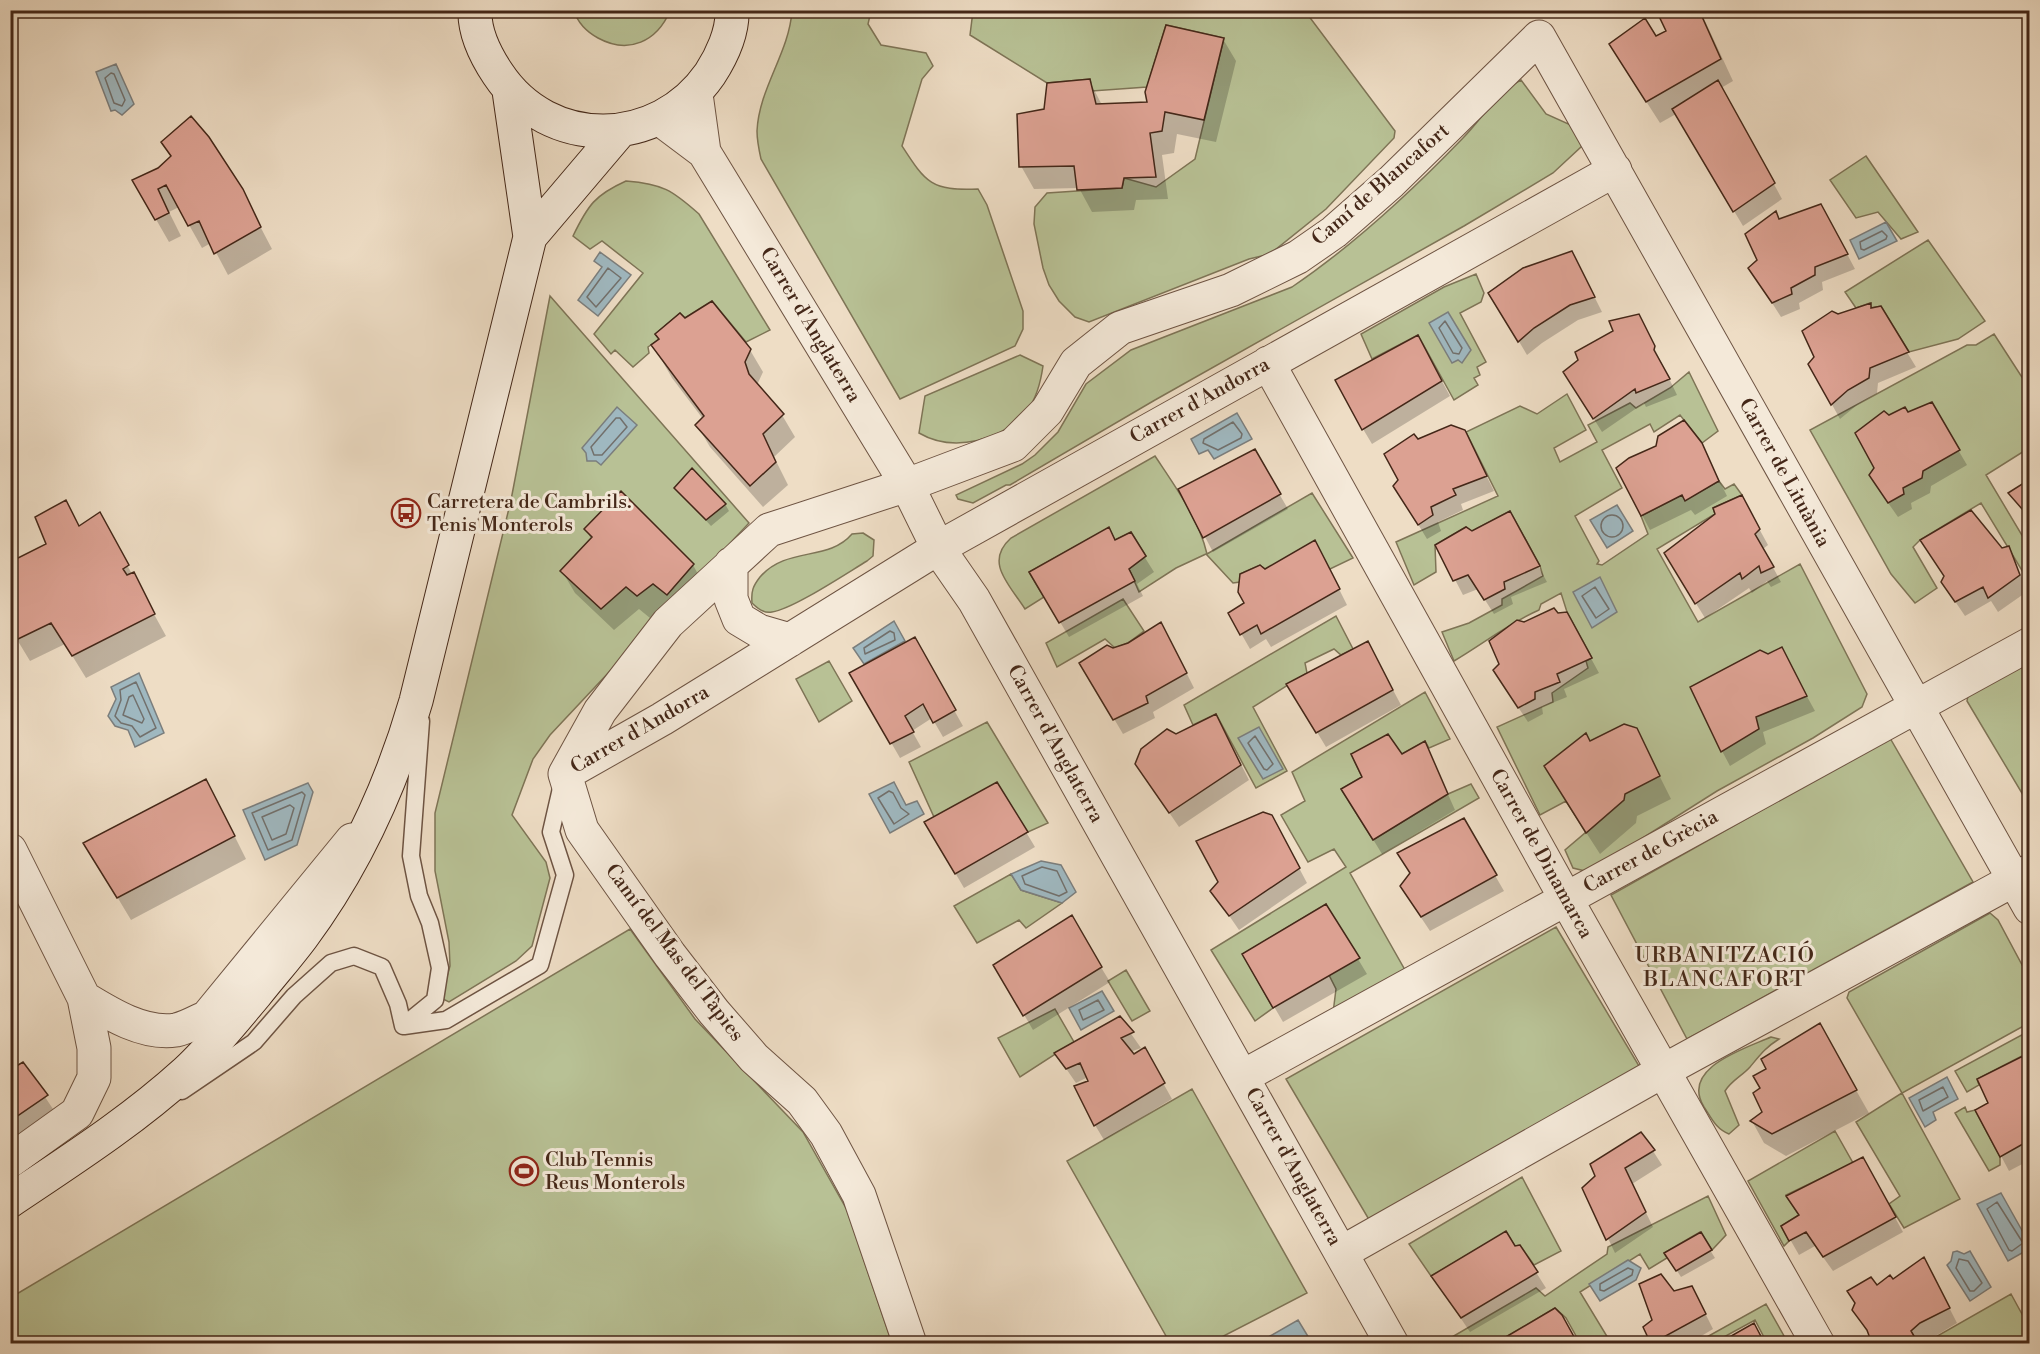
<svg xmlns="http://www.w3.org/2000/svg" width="2040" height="1354" viewBox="0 0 2040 1354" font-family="'Libre Bodoni',serif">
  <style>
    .green { fill: #b8c195; stroke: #7e7456; stroke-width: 1.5 }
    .water { fill: #9fb8c0; stroke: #7b7e7d; stroke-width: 1.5 }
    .shadow { fill: #0003 }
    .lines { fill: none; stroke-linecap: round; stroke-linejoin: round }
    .shore { stroke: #72706c; stroke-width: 1.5 }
    .building { fill: #dca192; stroke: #442718; stroke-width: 1.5 }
    .lane-casing { stroke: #6e5443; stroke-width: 19 }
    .street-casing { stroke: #6e5443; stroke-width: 35 }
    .secondary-casing { stroke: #442718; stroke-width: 35 }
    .lane { stroke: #f4e9d9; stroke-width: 16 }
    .street { stroke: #f4e9d9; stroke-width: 33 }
    .secondary { stroke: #f4e9d9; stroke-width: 33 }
    .labels { text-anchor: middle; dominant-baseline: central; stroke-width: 6; stroke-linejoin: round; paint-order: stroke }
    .street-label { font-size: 20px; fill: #442718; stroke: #f4e9d9 }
    .poi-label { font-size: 20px; fill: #442718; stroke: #f4e9d9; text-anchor: start }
    .neighbourhood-label { font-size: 21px; letter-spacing: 1.5px; fill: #442718; stroke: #f4e9d9 }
  </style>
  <rect width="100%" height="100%" fill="#eeddc5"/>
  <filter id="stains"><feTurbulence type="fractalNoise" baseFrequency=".00333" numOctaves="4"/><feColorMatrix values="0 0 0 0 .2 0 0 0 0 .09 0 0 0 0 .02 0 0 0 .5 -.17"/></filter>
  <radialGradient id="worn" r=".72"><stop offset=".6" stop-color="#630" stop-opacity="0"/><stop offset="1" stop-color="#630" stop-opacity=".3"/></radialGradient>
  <path class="green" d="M574 11V10L670 11C657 41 629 55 598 38 587 32 578 23 574 11Z
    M792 11H871L868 24 881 45 926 53 933 66 922 79 902 146C926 183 931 191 978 189L987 205 1023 311V329L1015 346 900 399 761 159C759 150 757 140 757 131 759 88 789 53 792 11Z
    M973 11H1305L1395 131 1394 138 1326 209 1270 254 1249 259 1089 322 1075 317 1059 301 1049 285 1043 268 1034 224 1035 207 1047 193 1122 188 1124 178 1156 187 1195 159 1224 38 1166 25 1147 87 1092 91 1090 79 1047 83 970 35Z
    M1521 80 1546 114 1573 126 1582 146 1553 173 1464 226 1155 400 1010 485H1006L973 503 958 499 956 495 1022 464 1035 455 1058 432 1086 384 1131 350 1292 287C1354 245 1411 192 1463 138 1482 119 1497 92 1521 80Z
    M1866 156 1918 232 1901 239 1878 212 1856 218 1830 180Z
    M626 181C663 184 672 190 699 214L770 330 746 342 712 301 685 318 680 313 655 334 659 339 648 347 649 353 633 367 615 350 611 354 594 334 643 273 602 241 590 249 573 236C588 205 595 195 626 181Z
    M1928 240 1985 321 1958 339 1909 352 1881 306 1871 308 1870 303 1856 308 1845 292Z
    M1476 274 1484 293 1481 302 1460 313 1486 362 1477 367 1480 375 1474 378 1478 385 1454 400 1418 335 1372 359 1361 334 1444 287Z
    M550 296 749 523 550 735 533 759 512 815 546 862 550 878 532 946 516 961 449 1002 441 998 450 966 449 942 435 871V813L511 500Z
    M1994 334 2029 388V448L1986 475 2029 547V582L1981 503 1920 540 1913 547 1937 588 1915 603 1891 574 1810 430 1967 345H1976Z
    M1020 355 1043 366C1041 380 1037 397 1028 409 1004 441 953 453 919 433L925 396Z
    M1689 372 1718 431 1702 443 1680 415 1654 432 1650 424 1602 450 1622 488 1575 516 1599 561 1597 564 1602 565 1648 534 1641 516 1682 495 1685 500 1719 481 1725 489 1734 484 1742 495 1713 508 1715 514 1657 549 1698 622 1800 564 1867 694 1862 707 1813 738 1717 791 1589 872 1573 868 1565 850 1586 832 1566 801 1540 815 1497 727 1553 702 1552 693 1588 668 1586 661 1592 658 1567 612 1561 593 1541 604 1539 610C1509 623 1483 644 1454 661L1442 632 1469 623 1502 605V599L1543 576 1540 566 1510 511 1472 531 1466 527 1435 545 1436 572 1414 585 1396 542 1498 496 1466 432 1520 406 1537 414 1567 394 1586 430 1554 448 1560 462 1597 442 1588 425 1630 403 1636 408 1670 388Z
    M1155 456C1175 486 1199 519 1207 554L1312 493 1353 558 1330 569H1265L1260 565 1240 574V582L1233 583 1206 554 1176 568 1139 592 1129 569 1146 556 1131 532 1115 540 1109 528 1029 572 1044 597 1025 609C1009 584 984 562 1011 538Z
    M863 533 874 540 873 556 867 561C847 573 793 609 772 612 764 614 757 608 752 603 751 591 753 586 760 577 787 546 828 562 852 534Z
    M1123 599 1144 631 1128 643 1115 648 1105 639 1057 667 1046 643Z
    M1336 616 1353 649 1341 655 1334 649 1305 663 1307 673 1253 707 1287 771 1256 788 1216 714 1193 725 1184 705Z
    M2029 656V805L1967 701 1969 690Z
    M829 661 852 701 819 722 796 679Z
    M1425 692 1450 739 1429 748 1425 741 1402 754H1351L1362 777 1341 789 1373 840 1448 794 1471 784 1479 798 1350 873 1405 970 1333 1013 1336 989 1329 975 1326 904 1243 954 1273 1008 1255 1021 1211 950 1346 867 1334 849 1308 862 1281 815 1305 801 1292 772Z
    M987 722 1048 823 1028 832 934 817 909 762Z
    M1890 738 1973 882 1687 1039 1611 895Z
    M1011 874 1021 890 1062 903 1026 928 1019 920 977 943 954 906Z
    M1990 913 1998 920 2029 978V1023L1902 1093 1960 1199 1904 1228 1889 1204 1900 1196 1856 1122 1902 1093 1847 998 1849 992Z
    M1556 927 1642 1071 1371 1223 1286 1079Z
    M630 929 695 1019 803 1132 847 1210 892 1343H11L10 1298Z
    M1126 970 1150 1011 1132 1021 1108 981Z
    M1055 1009 1074 1042 1020 1077 998 1038Z
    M2029 1031V1066L2022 1056 1977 1079 1979 1085 1967 1092 1955 1071Z
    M1771 1037 1779 1039C1766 1047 1760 1055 1750 1067 1742 1076 1732 1080 1725 1091L1739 1125 1729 1134C1716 1129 1712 1119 1704 1107 1680 1068 1744 1049 1771 1037Z
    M1192 1089 1307 1293 1210 1343H1170L1067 1161Z
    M1965 1107 1967 1112 1975 1110 2000 1157V1165L1989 1171 1955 1113Z
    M1835 1131 1853 1163 1786 1195 1799 1215 1781 1226 1789 1241 1784 1246 1748 1181Z
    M1522 1177 1561 1251 1534 1265 1520 1245 1515 1246 1506 1232 1431 1276 1409 1244Z
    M1708 1196 1726 1235 1712 1250 1700 1232 1664 1253 1667 1258 1649 1269 1640 1254 1580 1292 1611 1343H1580L1566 1318 1555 1308 1499 1341V1343L1440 1344 1536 1288 1545 1296 1607 1254 1608 1247Z
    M2011 1294 2029 1327V1343H1978L1977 1341 1973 1344 1925 1343Z
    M1766 1304 1788 1343H1767L1755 1320 1713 1343H1696Z"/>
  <path class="water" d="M116 64 134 104 122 115 115 110 111 111 96 72Z
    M1886 222 1897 241 1859 259 1850 240Z
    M600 252 631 275 598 316 578 300 602 267 594 261Z
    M1448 312 1471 350 1462 363 1458 360 1452 363 1429 323Z
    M617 407 637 425 601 465 596 461H587L586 453 582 448Z
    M1237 413 1252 439 1214 459 1208 450 1199 454 1191 439Z
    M1617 505 1633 531 1607 548 1590 520Z
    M1600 577 1617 612 1592 628 1573 592Z
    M894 621 905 641 864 664 853 648Z
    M139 673 164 733 135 747 128 730 115 726 108 716 116 699 111 687Z
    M1259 727 1283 769 1263 779 1238 738Z
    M894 782 906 805 917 801 924 814 890 833 869 794Z
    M308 783 313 792 297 845 265 860 243 810Z
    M1041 861 1061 865 1076 892 1062 903 1021 890 1011 874Z
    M1102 991 1114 1011 1081 1030 1069 1008Z
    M1947 1077 1958 1099 1933 1112 1936 1120 1925 1127 1909 1098Z
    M2001 1193 2029 1243V1249L2008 1261 1977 1204Z
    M1957 1251 1964 1254 1970 1251 1991 1287 1970 1301 1947 1265 1951 1261 1953 1252Z
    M1628 1260 1641 1268 1636 1280 1600 1301 1589 1284Z
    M1298 1320 1312 1343H1258Z"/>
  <path class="shadow" d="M1658 10H1700L1733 81 1721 88 1782 199 1743 226 1676 114 1660 123 1624 67 1668 32Z
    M1223 39 1236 61 1216 142 1177 134 1174 153 1162 155 1168 199 1136 200 1134 210 1092 212 1079 188 1034 189 1021 166 1045 110 1089 80 1102 105 1148 103Z
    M163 142 241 190 272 249 228 275 211 243 202 248 179 207 169 212 181 236 169 242 134 181 159 169 172 158Z
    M1829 220 1855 269 1822 282 1823 290 1799 303 1800 309 1781 317 1750 268 1759 261 1780 221Z
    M1580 268 1602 312 1578 320 1542 343 1527 355 1490 293Z
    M1870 305 1873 309 1880 308 1916 367 1878 383 1877 393 1857 405 1840 419 1810 365Z
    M1639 316 1677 395 1646 407 1644 403 1602 432 1574 387Z
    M685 320 750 350 763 372 757 385 782 415 795 437 774 457 788 485 763 507 710 447 697 425 703 419 672 378 653 345Z
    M1426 352 1450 396 1372 444 1363 429Z
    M1931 404 1967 465 1931 486 1930 493 1911 503 1912 509 1898 517 1879 490 1875 468 1907 413Z
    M1464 431 1494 491 1461 504 1463 510 1438 522 1441 531 1427 539 1404 501Z
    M1701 444 1727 496 1695 515 1691 510 1650 530 1642 515Z
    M1254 451 1288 509 1213 552 1180 490Z
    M2030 481V521L2010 494Z
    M676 488 725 504 729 511 711 526Z
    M66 502 80 527 99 514 166 636 86 678 65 644 30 661 10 628Z
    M1750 512 1768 545 1763 549 1781 582 1771 587 1767 581 1752 593 1749 588 1705 618 1674 568Z
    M1518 528 1547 582 1511 597 1513 604 1494 614 1478 589 1463 595 1437 545 1472 533Z
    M586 529 693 565 705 587 666 606 650 618 639 609 614 630 575 593 562 571 591 539Z
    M1130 534 1154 572 1137 584 1143 596 1069 637 1031 573Z
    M2008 548 2028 591 1998 612 1991 601 1965 616 1942 582Z
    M1323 557 1347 605 1271 647 1266 639 1250 649 1230 614 1246 603 1265 571Z
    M1575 629 1599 673 1564 689 1567 697 1542 707 1543 714 1528 722 1504 686 1500 664Z
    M1169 638 1194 688 1153 712 1155 718 1123 734 1081 663 1112 650Z
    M914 639 963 726 943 737 932 718 912 731 921 747 900 758 851 673Z
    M1376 658 1401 705 1326 747 1297 699Z
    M1789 664 1815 711 1763 732 1766 744 1730 766 1722 751Z
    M1636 729 1671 799 1637 816 1636 823 1600 854 1558 789 1590 743Z
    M1224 731 1249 780 1179 827 1136 764 1176 735Z
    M1425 743 1455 810 1382 854 1352 805 1401 756Z
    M218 803 246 859 131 920 98 865Z
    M1463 820 1504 891 1430 931 1410 901Z
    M926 823 1026 832 1035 847 964 888Z
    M1280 832 1307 883 1239 930 1212 891Z
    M1326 906 1367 974 1283 1022 1244 955Z
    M1071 918 1110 982 1033 1030 995 965Z
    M1120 1018 1141 1048 1130 1052 1133 1056 1144 1049 1172 1099 1104 1140 1095 1125 1088 1077 1076 1083 1056 1054Z
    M1819 1025 1869 1113 1786 1156 1764 1143 1752 1121 1764 1113 1762 1089 1768 1069Z
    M23 1064 59 1118 10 1152V1072Z
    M2030 1068V1160L2009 1171 2001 1156 1990 1103Z
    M1653 1151 1662 1165 1632 1184 1653 1227 1615 1253 1584 1188Z
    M1871 1174 1903 1232 1833 1271 1815 1246 1799 1255 1783 1227Z
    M1700 1234 1715 1258 1681 1277 1670 1260Z
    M1520 1247 1546 1288 1470 1332 1433 1277Z
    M1932 1274 1957 1323 1922 1344H1874L1854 1310 1877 1287 1892 1281Z
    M1674 1292 1700 1303 1713 1329 1688 1344H1653L1645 1328 1654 1321Z"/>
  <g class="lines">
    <path class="shore" d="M111 73 114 74 125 100 122 106 114 103 105 78Z
      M1882 231 1887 236 1886 239 1864 250 1861 249 1860 242Z
      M608 268 621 278 596 307 587 297Z
      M1445 321 1462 348 1459 354 1453 353 1439 328Z
      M616 418H620L627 427 602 455H594L591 447Z
      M1233 422 1242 434 1241 438 1218 450 1203 443 1204 439Z
      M1601 526a11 11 0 1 1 22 0a11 11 0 1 1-22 0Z
      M1595 587 1609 609 1596 618 1582 596Z
      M890 631 894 633 895 640 865 654 864 648Z
      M136 682 156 728 140 737 132 726 121 723 115 716 121 700 120 690Z
      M133 695 144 719 142 723 123 715 129 697Z
      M1255 736 1273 764 1267 770 1264 769 1248 743Z
      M889 791 893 793 901 808 909 814 894 824 878 798Z
      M302 792 305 795 292 840 268 850 252 813Z
      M290 805 294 808 286 834 272 840 262 817Z
      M1042 867 1057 871 1067 892 1059 896 1025 884 1022 876Z
      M1098 1000 1104 1010 1083 1020 1079 1010Z
      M1943 1087 1948 1097 1923 1111 1919 1100Z
      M1997 1202 2023 1243 2012 1251 2009 1250 1987 1209Z
      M1959 1259 1968 1261 1982 1283 1974 1291H1970L1956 1268Z
      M1628 1268 1633 1270 1632 1275 1604 1291 1600 1290V1284Z"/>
  </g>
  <path class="building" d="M1656 10H1699L1721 59 1646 102 1609 44 1645 18 1656 36 1666 31Z
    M1166 25 1224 38 1204 120 1165 112 1162 131 1150 133 1156 177 1124 178 1122 188 1077 190 1074 166 1019 167 1017 114 1044 109 1047 83 1090 79 1096 104 1147 102 1145 92Z
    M1718 80 1775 183 1733 212 1672 109Z
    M191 116 209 137 243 189 261 227 214 254 199 221 188 226 166 185 158 189 169 213 155 220 132 180 158 168 171 156 161 142Z
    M1821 204 1848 254 1815 267V275L1791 288 1792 294 1772 303 1748 268 1757 260 1745 234 1776 211 1779 219Z
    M1572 251 1595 297 1570 305 1534 328 1518 342 1488 293 1523 268Z
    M712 301 751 349 745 362 749 374 784 414 763 434 776 462 750 486 695 425 704 416 651 345 659 339 655 334 680 313 685 318Z
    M1871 303V308L1881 306 1909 352 1870 368 1869 378 1848 390 1831 405 1808 364 1814 357 1802 331 1832 311 1838 314Z
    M1639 314 1655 346 1654 350 1670 379 1636 393 1635 389 1593 419 1563 372 1578 360 1575 352 1613 331 1609 321Z
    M1418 335 1442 381 1362 430 1335 380Z
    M1932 402 1960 450 1923 471 1922 478 1903 488 1904 494 1888 503 1869 475 1874 468 1855 433 1884 411 1889 415 1905 407 1908 412Z
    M1684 420 1702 443 1719 481 1685 501 1682 495 1641 516 1616 468 1629 458 1656 446 1658 436Z
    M1451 425 1465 430 1487 476 1453 489 1456 495 1431 507 1433 515 1418 525 1393 486 1398 480 1384 454 1414 434 1418 439Z
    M1255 449 1281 494 1203 538 1178 489Z
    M692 468 726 504 706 520 674 488Z
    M2030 479V518L2008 493Z
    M621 491 694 564 667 595 653 584 637 596 626 587 601 609 560 571 592 537 584 529Z
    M1742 495 1760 529 1755 534 1774 567 1761 573 1759 566 1742 579 1740 573 1695 604 1664 553 1715 514 1713 508Z
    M66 500 79 526 100 512 129 565 123 569 127 575 134 572 155 614 72 656 51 623 16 640 10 630V562L46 544 35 517Z
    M1971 510 2002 548 2009 546 2020 575 1988 598 1983 587 1955 602 1941 582 1944 576 1920 540Z
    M1510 511 1540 566 1504 582 1505 589 1484 600 1468 575 1453 581 1435 545 1466 527 1472 531Z
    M1109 527 1115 540 1131 532 1146 556 1129 569 1135 581 1059 623 1029 572Z
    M1315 540 1340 589 1261 634 1257 625 1240 635 1228 613 1244 603 1238 592 1240 574 1260 565 1265 569Z
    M1554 608 1558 613 1567 612 1592 658 1557 674 1560 682 1535 692V699L1518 708 1493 670 1499 664 1489 641 1517 620 1524 622Z
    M1161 622 1187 673 1146 696 1148 703 1113 720 1079 663 1107 645 1113 648 1128 643Z
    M915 637 956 710 933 723 923 704 905 716 914 732 890 744 849 673Z
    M1368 641 1393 690 1316 733 1286 684Z
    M1782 647 1807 696 1756 717 1759 729 1721 752 1690 687 1760 650 1768 654Z
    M1216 714 1241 765 1169 813 1135 764 1141 749 1167 729 1176 734Z
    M1624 724 1637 728 1660 776 1625 794 1624 800 1586 833 1544 766 1586 733 1590 741Z
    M1388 734 1402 754 1425 741 1448 794 1373 840 1341 789 1362 777 1351 754Z
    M206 779 235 836 117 898 83 843Z
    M997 782 1028 832 955 874 924 822Z
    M1263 812 1272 815 1300 868 1229 916 1210 891 1218 882 1196 841Z
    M1464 818 1497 875 1421 917 1400 886 1410 873 1397 853Z
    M1326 904 1360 958 1273 1008 1242 954Z
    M1072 915 1102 967 1023 1016 993 965Z
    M1120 1016 1134 1032 1121 1038 1134 1054 1145 1047 1165 1083 1094 1126 1074 1086 1088 1081 1080 1063 1066 1069 1054 1053Z
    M1820 1023 1857 1090 1772 1134 1750 1121 1762 1112 1753 1093 1760 1088 1753 1076 1766 1069 1761 1059Z
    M2023 1056 2030 1066V1140L2000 1157 1975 1110 1988 1103 1977 1079Z
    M23 1062 48 1095 10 1121V1070Z
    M1641 1132 1655 1150 1625 1168 1646 1212 1606 1240 1582 1188 1595 1176 1590 1164Z
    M1863 1157 1896 1217 1823 1257 1806 1232 1789 1241 1781 1226 1799 1215 1786 1196Z
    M1506 1231 1515 1246 1520 1245 1538 1272 1461 1318 1431 1276Z
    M1701 1232 1712 1250 1676 1271 1664 1253Z
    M1924 1257 1950 1308 1920 1323 1911 1331 1914 1336 1899 1344H1872L1867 1330 1852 1310 1855 1303 1847 1291 1871 1277 1877 1285 1890 1275 1893 1279Z
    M1661 1274 1674 1291 1692 1286 1706 1314 1651 1344 1643 1327 1652 1320 1639 1284Z
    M1555 1308 1562 1315 1578 1344H1499V1341Z
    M1754 1323 1765 1344H1717Z"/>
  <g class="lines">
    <g class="lane-casing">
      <path id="lane" d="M403 1026 435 1000 440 968 430 923 419 896 411 856 421 721
        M404 1026 446 1020 540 965 565 875 551 832 562 784
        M182 1091 254 1042 294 996 331 963 354 956 382 967 398 1004 403 1026"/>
    </g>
    <g class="street-casing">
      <path id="street" d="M696 94 704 152
        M660 119 704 152 907 485 938 548 974 600 1392 1344
        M1268 363 1566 899 1818 1344
        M731 564V599L739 619 759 631 790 640
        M565 774 600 711 668 623 769 530 907 485 1013 445 1047 411 1076 363 1120 328 1231 290 1298 257 1334 232 1391 182 1539 37 2030 908
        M565 774 662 719 938 548 1615 170
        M565 774 582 830 670 955 714 1012 754 1058 802 1101 826 1134 859 1195 910 1344
        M10 850 84 998 94 1048V1078L77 1113 10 1161
        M84 998C110 1014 144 1035 176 1030 186 1028 198 1021 207 1017L352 840
        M1242 1077 2030 644
        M1341 1253 1663 1071 2030 871"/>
    </g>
    <g class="secondary-casing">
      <path id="secondary" d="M475 10C474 33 486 56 498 74 549 151 658 149 710 74 721 57 733 32 732 10
        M530 237 620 131
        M10 1201C71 1160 132 1121 186 1072 212 1048 234 1020 256 994 271 975 287 957 302 937 354 867 392 784 416 701L530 237 509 91"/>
    </g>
    <use href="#lane" class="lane"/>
    <use href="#street" class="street"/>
    <use href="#secondary" class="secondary"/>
  </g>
  <defs>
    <g id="bus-ring" transform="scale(1.5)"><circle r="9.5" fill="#f4e9d9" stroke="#8f2418" stroke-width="1.5"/><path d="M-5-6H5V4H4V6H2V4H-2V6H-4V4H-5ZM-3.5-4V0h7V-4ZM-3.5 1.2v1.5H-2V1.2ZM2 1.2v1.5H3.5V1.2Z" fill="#8f2418"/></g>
    <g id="stadium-ring" transform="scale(1.5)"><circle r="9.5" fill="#f4e9d9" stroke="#8f2418" stroke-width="1.5"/><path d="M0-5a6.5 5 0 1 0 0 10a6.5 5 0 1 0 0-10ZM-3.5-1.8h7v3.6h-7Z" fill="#8f2418"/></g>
  </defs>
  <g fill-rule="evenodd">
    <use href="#bus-ring" x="406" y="513"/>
    <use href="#stadium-ring" x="524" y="1171"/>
  </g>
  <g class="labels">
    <g class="street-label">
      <text transform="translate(1381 185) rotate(-41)">Camí de Blancafort</text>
      <text transform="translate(810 325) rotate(59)">Carrer d'Anglaterra</text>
      <text transform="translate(1200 401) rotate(-29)">Carrer d'Andorra</text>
      <text transform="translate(1784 473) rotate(61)">Carrer de Lituània</text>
      <text transform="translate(640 730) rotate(-30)">Carrer d'Andorra</text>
      <text transform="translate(1055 744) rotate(61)">Carrer d'Anglaterra</text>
      <text transform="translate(1651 852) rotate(-29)">Carrer de Grècia</text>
      <text transform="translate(1541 854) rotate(61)">Carrer de Dinamarca</text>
      <text transform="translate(674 953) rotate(53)">Camí del Mas del Tàpies</text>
      <text transform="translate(1293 1167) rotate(61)">Carrer d'Anglaterra</text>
    </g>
    <g class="poi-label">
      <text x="427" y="502">Carretera de Cambrils.<tspan x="427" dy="23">Tenis Monterols</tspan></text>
      <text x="545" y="1160">Club Tennis<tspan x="545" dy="23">Reus Monterols</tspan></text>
    </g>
    <g class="neighbourhood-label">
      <text x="1725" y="956">URBANITZACIÓ<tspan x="1725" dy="24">BLANCAFORT</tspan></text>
    </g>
  </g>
  <rect width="2040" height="1354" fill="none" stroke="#eeddc5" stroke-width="36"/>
  <rect x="12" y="12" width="2016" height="1330" fill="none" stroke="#442718" stroke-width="3"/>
  <rect x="18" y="18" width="2004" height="1318" fill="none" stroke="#442718" stroke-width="1.5"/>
  <rect width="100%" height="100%" filter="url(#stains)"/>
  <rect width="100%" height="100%" fill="url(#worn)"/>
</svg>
